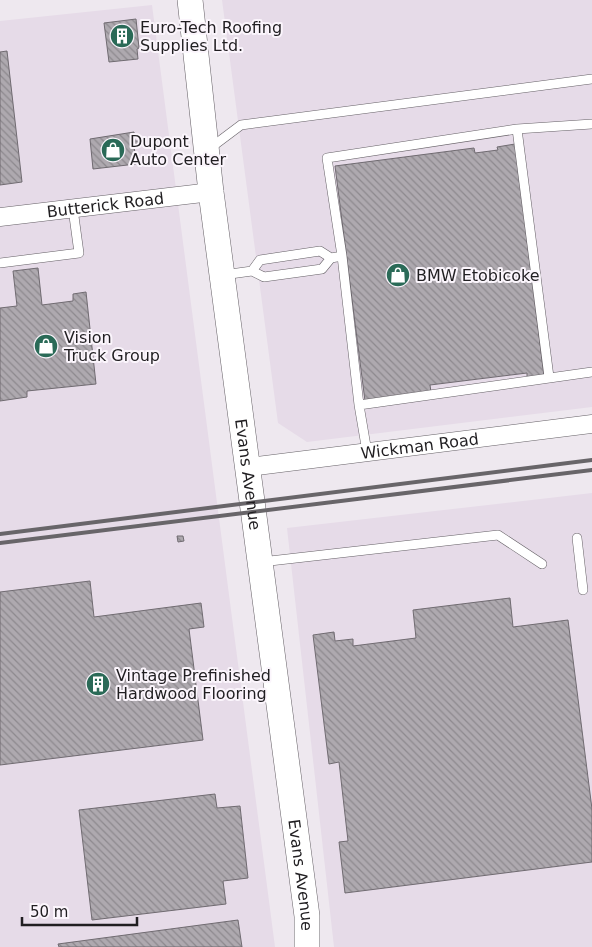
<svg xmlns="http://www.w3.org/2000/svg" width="592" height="947" viewBox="0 0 592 947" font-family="'DejaVu Sans',sans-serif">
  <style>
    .built { fill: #e6dbe8 }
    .building { fill: url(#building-back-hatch); stroke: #706b71 }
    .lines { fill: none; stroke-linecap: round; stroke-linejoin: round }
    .lane-casing { stroke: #656066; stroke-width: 10 }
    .street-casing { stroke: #656066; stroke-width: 19 }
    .secondary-casing { stroke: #656066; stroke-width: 26 }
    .lane { stroke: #fff; stroke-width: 9 }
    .street { stroke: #fff; stroke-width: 18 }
    .secondary { stroke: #fff; stroke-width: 25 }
    .rail { stroke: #686569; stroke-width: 4 }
    .labels { text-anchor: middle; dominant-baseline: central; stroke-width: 4; stroke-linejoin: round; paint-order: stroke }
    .poi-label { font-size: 16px; fill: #201e21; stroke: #fbf5fc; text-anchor: start }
    .street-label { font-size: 16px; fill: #201e21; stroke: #fbf5fc }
  </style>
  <defs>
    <pattern id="building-back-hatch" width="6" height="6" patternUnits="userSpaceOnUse" patternTransform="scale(1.25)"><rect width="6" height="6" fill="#aea9af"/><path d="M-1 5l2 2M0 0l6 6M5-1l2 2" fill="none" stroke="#8d898e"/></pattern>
  </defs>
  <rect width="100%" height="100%" fill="#eee8ef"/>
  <path class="built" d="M222 0H592V407L307 442 278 423Z
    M152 5 275 947H0V21Z
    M592 493V947H334L287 528Z"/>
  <path class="building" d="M136 19 139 48 137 49 138 59 109 62 104 23Z
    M7 51 22 182 0 185V52Z
    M134 132 135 141H138V145H134L136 164 93 169 90 139Z
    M515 144 544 376 527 378V373L430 385 431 392 365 401 335 166 474 148 475 153 498 150 497 147Z
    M38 268 42 305 73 301V294L86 292 96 384 27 391V397L0 401V308L17 306 13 271Z
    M177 536H183L184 541 178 542Z
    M90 581 94 617 201 603 204 627 189 629 203 740 0 765V592Z
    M510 598 513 627 568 620 592 809V862L345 893 339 842 348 841 339 762 329 764 313 635 334 632 335 641 353 639V646L416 638 413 610Z
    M215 794 217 808 240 806 248 878 223 881 226 904 92 920 79 810Z
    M238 920 242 947H59L58 944Z"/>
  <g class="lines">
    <g class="lane-casing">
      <path id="lane" d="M517 129 549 377
        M209 149 241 125 592 79
        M342 256 359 405
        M0 263 79 253 73 209
        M252 271 260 260 320 251 331 258
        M223 275 252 271 264 277 322 269 331 258 342 256 327 158 517 129 592 124
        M367 452 359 405 592 372
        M577 538 583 590
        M261 562 498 535 542 564"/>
    </g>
    <g class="street-casing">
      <g id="street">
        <path id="s1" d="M0 217 211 192"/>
        <path id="s2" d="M249 467 592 424"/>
      </g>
    </g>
    <g class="secondary-casing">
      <g id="secondary">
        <path id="s3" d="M190 0 211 192 307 916V947"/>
      </g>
    </g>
    <use href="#lane" class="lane"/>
    <use href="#street" class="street"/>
    <use href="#secondary" class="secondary"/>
    <path class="rail" d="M0 534 592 460
      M0 543 592 470"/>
  </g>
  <defs>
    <g id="building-disc" transform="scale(1.25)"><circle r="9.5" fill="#2a6a57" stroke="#fbf5fc"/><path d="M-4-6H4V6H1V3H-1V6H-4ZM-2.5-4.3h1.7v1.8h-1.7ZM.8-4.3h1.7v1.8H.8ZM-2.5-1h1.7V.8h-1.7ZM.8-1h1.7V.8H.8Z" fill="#fff"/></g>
    <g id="shop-disc" transform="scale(1.25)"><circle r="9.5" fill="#2a6a57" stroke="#fbf5fc"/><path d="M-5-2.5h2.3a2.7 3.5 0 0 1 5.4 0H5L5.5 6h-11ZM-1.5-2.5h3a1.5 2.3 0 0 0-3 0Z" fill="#fff"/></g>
  </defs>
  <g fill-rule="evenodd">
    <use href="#building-disc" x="122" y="36"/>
    <use href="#shop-disc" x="113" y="150"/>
    <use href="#shop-disc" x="398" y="275"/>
    <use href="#shop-disc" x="46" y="346"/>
    <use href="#building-disc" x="98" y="684"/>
  </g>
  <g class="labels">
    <g class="poi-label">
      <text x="140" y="27">Euro-Tech Roofing<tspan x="140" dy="18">Supplies Ltd.</tspan></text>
      <text x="130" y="141">Dupont<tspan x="130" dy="18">Auto Center</tspan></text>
      <text x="416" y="275">BMW Etobicoke</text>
      <text x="64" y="337">Vision<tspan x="64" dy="18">Truck Group</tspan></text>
      <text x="116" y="675">Vintage Prefinished<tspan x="116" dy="18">Hardwood Flooring</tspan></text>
    </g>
    <g class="street-label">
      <text stroke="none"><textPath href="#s1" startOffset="106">Butterick Road</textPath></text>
      <text stroke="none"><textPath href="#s2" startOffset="172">Wickman Road</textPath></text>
      <text stroke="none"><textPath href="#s3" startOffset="478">Evans Avenue</textPath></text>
      <text stroke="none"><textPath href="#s3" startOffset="882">Evans Avenue</textPath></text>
    </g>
  </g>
  <path d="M22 917v8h115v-8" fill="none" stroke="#201e21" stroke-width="2.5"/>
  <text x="30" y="917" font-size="15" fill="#201e21" stroke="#fbf5fc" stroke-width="4" paint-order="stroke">50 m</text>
</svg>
